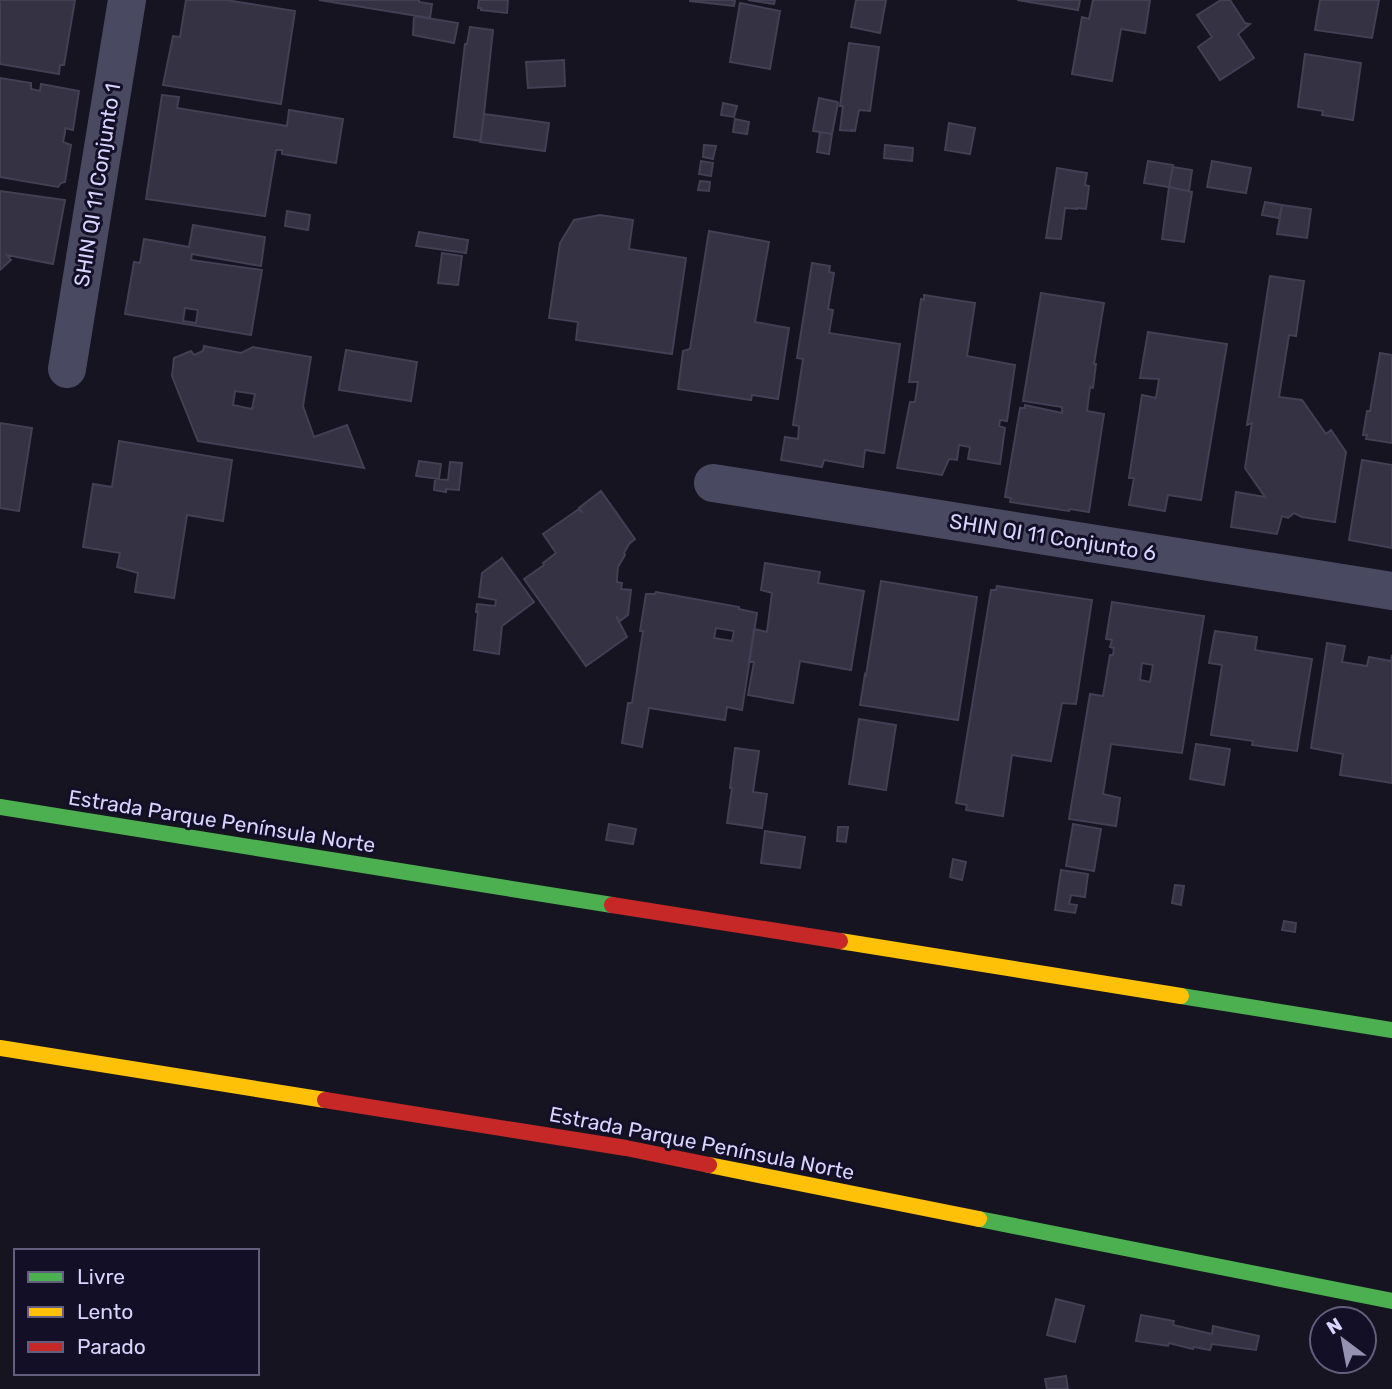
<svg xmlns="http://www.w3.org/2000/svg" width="1392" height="1389" viewBox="0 0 1392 1389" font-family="Rubik,sans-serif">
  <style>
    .building { fill: #343243; stroke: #433f54; stroke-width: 2; fill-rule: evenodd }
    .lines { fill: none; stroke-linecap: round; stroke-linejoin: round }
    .street { stroke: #4a4962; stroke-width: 38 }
    .fast { stroke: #4caf50; stroke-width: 16 }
    .slow { stroke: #ffc107; stroke-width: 16 }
    .jam { stroke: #c62828; stroke-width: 16 }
    .labels { text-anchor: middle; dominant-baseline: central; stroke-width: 6; stroke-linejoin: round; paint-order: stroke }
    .street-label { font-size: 21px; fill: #d9d4ff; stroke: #130f26 }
  </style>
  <rect width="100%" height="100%" fill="#161421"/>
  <path class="building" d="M0 0H75L64 65H60L59 74 0 64Z
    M186 0H226L295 11 281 104 163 85 173 36 180 37Z
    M319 0H419V2L432 4 430 18Z
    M479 0H508L507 13 481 10V8H478Z
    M735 0 734 6 690 1V0Z
    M748 0H775L774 4Z
    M856 0H886L880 33 851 27Z
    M1017 0H1080L1078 10Z
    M1093 0H1150L1145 33 1121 29 1112 81 1072 74 1082 17 1089 19Z
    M1221 0H1230L1245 23 1250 24 1238 34 1254 58 1220 80 1198 47 1212 37 1197 15Z
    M1320 0H1379L1372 38 1315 30Z
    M740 3 780 11 770 69 730 62Z
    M414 16 458 23 454 43 413 35Z
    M470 27 493 30 481 141 454 137 465 44H467Z
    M849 43 879 47 870 111 859 110 855 131 852 130V131L840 130 843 106H840Z
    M1305 54 1361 63 1353 120 1322 115 1323 111 1298 107Z
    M564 60 565 86 528 88 526 62Z
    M0 78 31 83V89L40 91 41 84 79 91 73 130 65 128V133L63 142 71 145 65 182 61 183 58 187 0 177Z
    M162 95 179 97 177 108 287 126 289 110 343 119 336 163 282 154V150H276L265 216 146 199Z
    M819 98 837 102 838 103 832 134 813 131Z
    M723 103 737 106 734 117 721 115Z
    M484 114 549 123 545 151 480 142Z
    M735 119 749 122 747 134 733 132Z
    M949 123 975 128 970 154 945 150Z
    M820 132 832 134 829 154 817 152Z
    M704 145 716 146 713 159 703 157Z
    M885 145 913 148 912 161 884 158Z
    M701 161 713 163 711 176 699 174Z
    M1148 161 1173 165 1169 187 1144 183Z
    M1212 161 1251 168 1246 193 1207 187Z
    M1173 167 1192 170 1189 191 1169 187Z
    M1057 168 1087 173 1085 185 1089 186 1086 209 1077 208V209L1065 208 1061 239 1046 238Z
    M700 181 710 182 709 191 698 190Z
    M1169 187 1192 192 1184 242 1162 239Z
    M0 191 65 200 53 264 7 255 11 260 0 270Z
    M1265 202 1282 205 1279 218 1262 215Z
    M1282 205 1311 209 1307 238 1277 234Z
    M287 211 310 215 308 230 285 226Z
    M600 215 633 220 629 249 686 258 672 354 576 340 578 322 549 318 560 243 574 220Z
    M193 225 265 237 261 266 192 254 191 260 262 270 251 335 125 314 134 262 140 263 144 239 189 247ZM185 308 198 310 196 323 183 321Z
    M709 231 769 242 755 322 789 328 778 399 752 395 751 400 678 389 683 351 690 349Z
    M419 232 468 240 466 253 416 246Z
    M442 253 462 256 458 285 438 283Z
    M812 263 830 266 829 272 834 273 828 309 833 310 829 333 900 344 884 453 865 450 863 467 824 460 822 467 781 460 785 437 798 439 799 426 793 425 803 359 797 358Z
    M1270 276 1304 281 1296 336 1289 335 1279 397 1302 400 1326 434 1331 430 1346 452 1335 522 1302 517 1294 513 1288 518 1282 516 1277 534 1231 527 1236 492 1265 497 1245 468 1252 423 1247 425Z
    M1041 293 1104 303 1094 364H1096L1093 388 1090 387 1087 411 1104 414 1089 512 1070 509 1069 511 1010 502 1011 498 1005 497 1020 408H1025V405L1062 413V407L1023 401Z
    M924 295 975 303 967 356 1015 365 1007 421 1000 420 999 426 1005 428 1000 464 968 459 970 447 959 445 957 460 949 459 942 475 897 468 910 402H915L918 382H909L921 299 924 300Z
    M1148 332 1227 344 1201 500 1168 495 1165 511 1129 505 1134 478H1129L1142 395 1156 398 1159 379 1140 378Z
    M204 346 241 353 253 347 311 357 303 406 314 437 347 425 364 468 198 441 172 376 174 358 191 351 194 355 203 351ZM235 391 255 394 252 409 233 405Z
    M346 350 417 362 411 401 339 390Z
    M1380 353 1392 355V443L1366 439 1367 435H1363L1367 411H1370Z
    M0 423 32 428 19 511 0 508Z
    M119 441 232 460 223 521 187 515 174 598 135 592 138 573 117 567 120 553 83 547 93 484 112 487Z
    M1362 460 1392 465V548L1349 540Z
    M419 461 441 464 439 479 416 476Z
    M450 462 462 463 459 490 446 489V492L434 490 435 479 448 480Z
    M601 491 635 539 629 544 624 553 625 555 618 567 617 578V582L622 583 621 589 631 590 628 615 620 621 616 616 627 637 586 666 524 579 544 565 543 563 556 553 543 534 579 509 583 513 579 508Z
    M502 558 534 602 502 626 499 654 474 650 478 612H476L477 604 495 606 496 600 479 597 482 573Z
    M765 563 820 572 818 583 864 591 851 670 800 661 793 703 748 695 754 662 749 661 754 629 767 632 772 593 761 590Z
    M881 581 977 597 958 720 860 705 865 674 866 675Z
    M997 586 1092 600 1076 704 1062 703 1051 761 1012 755 1003 816 966 810 967 805 956 803 991 590H996Z
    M656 592 739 607V609L757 613 742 710 727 707 725 720 649 708 642 747 622 743 628 703H632L643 631H640L646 594H655ZM716 628 734 631 732 641 714 638Z
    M1112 602 1204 616 1182 753 1111 744 1103 794 1120 798 1116 826 1069 819 1090 694 1103 696 1110 655H1113L1114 648 1110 647 1112 640 1106 639ZM1142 663 1153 665 1150 682 1140 680Z
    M1215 631 1257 637 1255 650 1312 659 1297 751 1252 745 1253 741 1211 735 1222 665 1209 663Z
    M1327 643 1345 646 1342 662 1367 666 1369 657 1391 661 1392 655V783L1340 775 1343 754 1311 748Z
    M859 719 896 725 886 790 849 784Z
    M1196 744 1230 749 1224 785 1190 779Z
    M735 748 759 751 753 792 767 794 762 828 727 823 732 788H730Z
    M609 824 636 829 633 844 606 840Z
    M1073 824 1101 829 1094 871 1066 866Z
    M838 827H848L846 842 837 841Z
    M765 831 805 837 800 868 761 863Z
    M953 859 966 862 962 880 950 877Z
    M1061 870 1088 874 1085 897 1071 895 1069 904 1077 905 1075 913 1055 910Z
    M1175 885 1184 886 1181 905 1172 903Z
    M1284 921 1296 923 1295 932 1282 930Z
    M1056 1299 1084 1306 1075 1342 1047 1335Z
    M1141 1315 1174 1321 1173 1325 1212 1334 1213 1326 1259 1336 1256 1350 1212 1344 1210 1350 1194 1347 1193 1349 1169 1343 1168 1346 1136 1341Z
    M1066 1376 1068 1389H1047L1045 1379Z"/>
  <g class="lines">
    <path class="street" d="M67 369 127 0
      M713 483 1392 591"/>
    <path class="fast" d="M0 807 612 905
      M1181 996 1392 1030
      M979 1219 1392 1301"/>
    <path class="slow" d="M840 941 1181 996
      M0 1048 325 1100
      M709 1165 979 1219"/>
    <path class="jam" d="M612 905 840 941
      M325 1100 626 1148 709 1165"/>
  </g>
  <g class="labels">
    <g class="street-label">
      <text transform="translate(97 185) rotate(-81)">SHIN QI 11 Conjunto 1</text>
      <text transform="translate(1053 537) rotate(9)">SHIN QI 11 Conjunto 6</text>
      <text transform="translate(222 821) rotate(9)">Estrada Parque Península Norte</text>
      <text transform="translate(702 1143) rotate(11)">Estrada Parque Península Norte</text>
    </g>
  </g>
  <rect x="14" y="1249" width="245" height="126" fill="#130f26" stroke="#625e7d" stroke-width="2"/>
  <rect x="28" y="1272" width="35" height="10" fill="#4caf50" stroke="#625e7d" stroke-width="2"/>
  <text x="77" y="1284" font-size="21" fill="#d9d4ff">Livre</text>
  <rect x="28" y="1307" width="35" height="10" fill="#ffc107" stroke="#625e7d" stroke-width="2"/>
  <text x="77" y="1319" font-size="21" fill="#d9d4ff">Lento</text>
  <rect x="28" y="1342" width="35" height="10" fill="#c62828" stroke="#625e7d" stroke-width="2"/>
  <text x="77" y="1354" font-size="21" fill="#d9d4ff">Parado</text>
  <g transform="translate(1343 1340) rotate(328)"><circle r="33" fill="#130f26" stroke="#625e7d" stroke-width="2"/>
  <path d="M0-5L12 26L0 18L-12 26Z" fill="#9591b1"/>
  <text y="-10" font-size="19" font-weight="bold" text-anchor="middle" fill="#d9d4ff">N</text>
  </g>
</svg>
